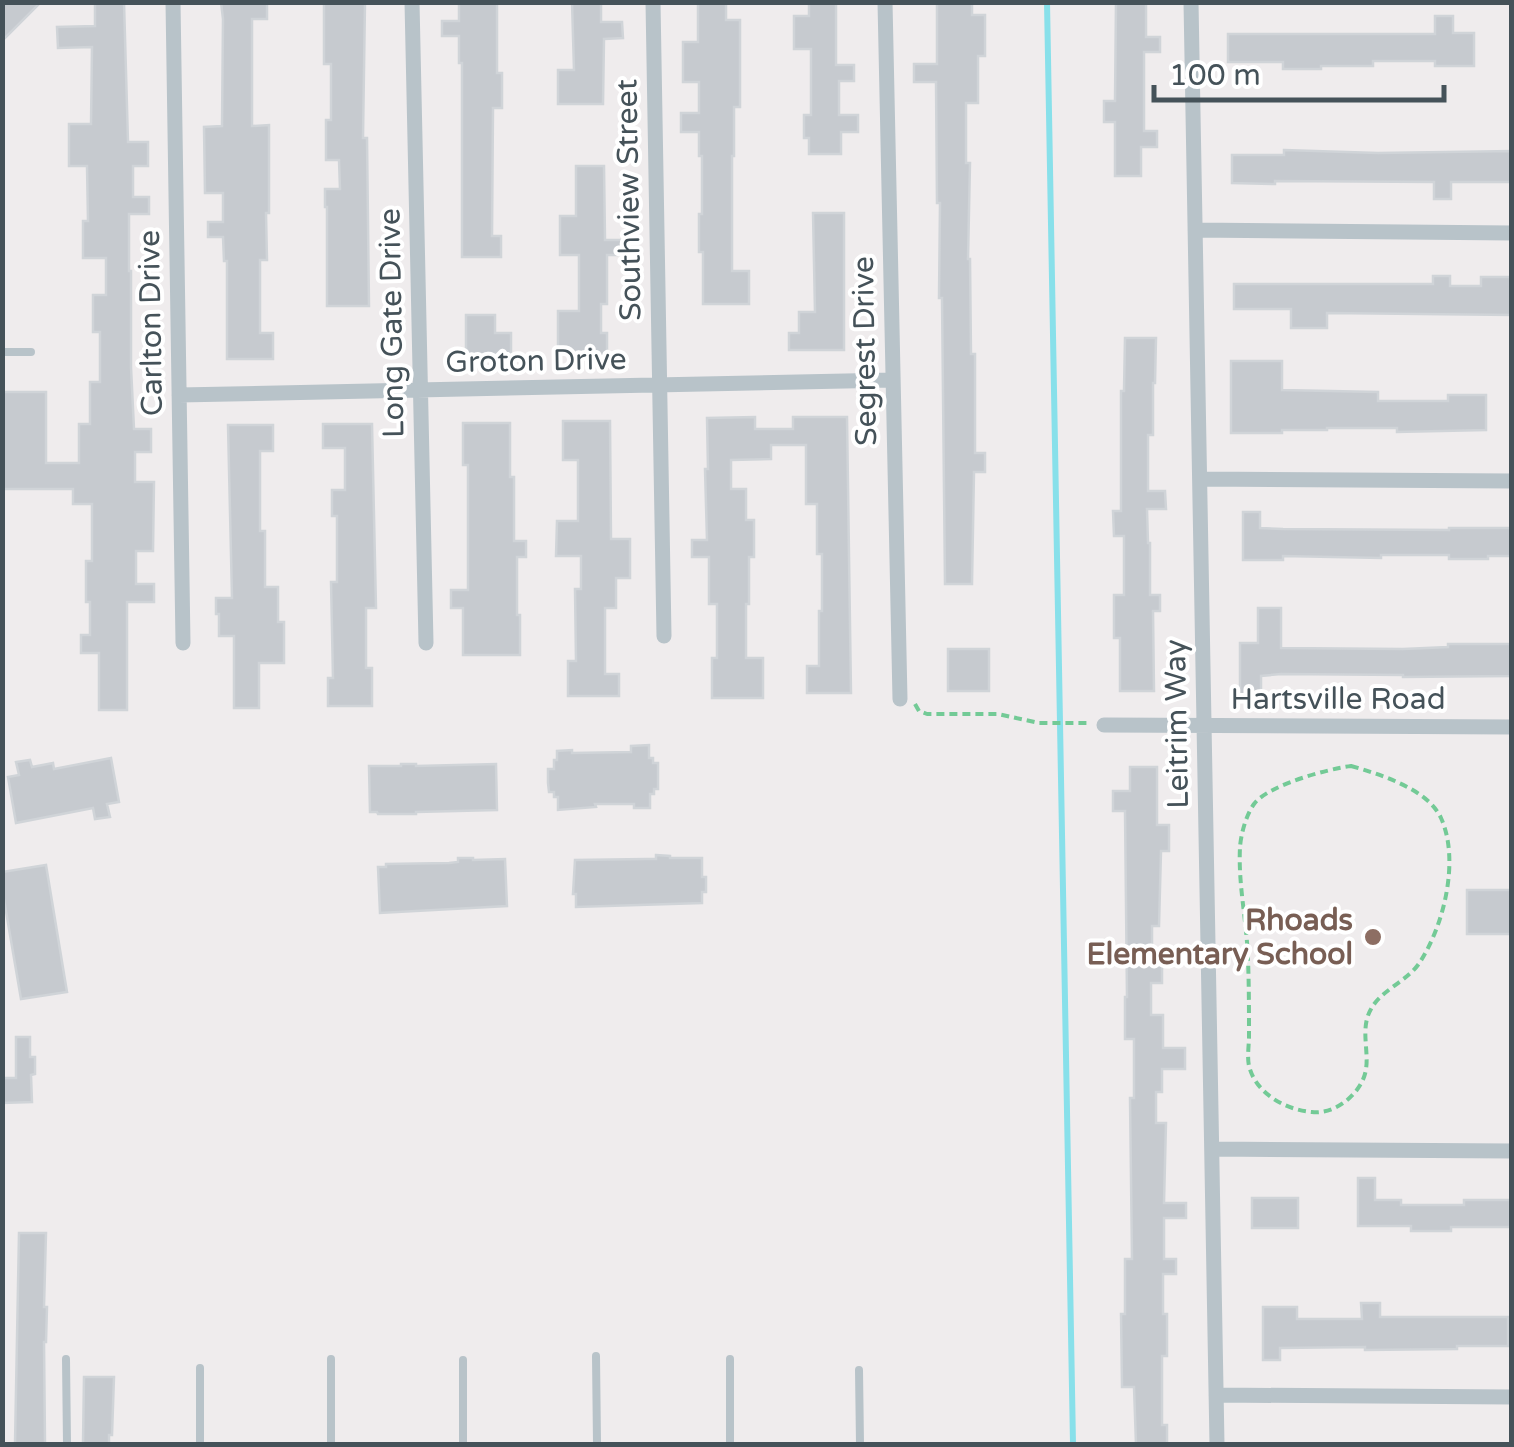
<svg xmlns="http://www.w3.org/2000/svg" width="1514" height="1447" viewBox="0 0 1514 1447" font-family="'Varela Round',sans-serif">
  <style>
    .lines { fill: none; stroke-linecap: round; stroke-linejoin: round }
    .stream { stroke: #88e0ea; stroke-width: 6 }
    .building { fill: #c6cacf; stroke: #d0d4d8; stroke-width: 2.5 }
    .path { stroke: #73ca96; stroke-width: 4; stroke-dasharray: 8 5; stroke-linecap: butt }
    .service { stroke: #b8c3c9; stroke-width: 8 }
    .minor { stroke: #b8c3c9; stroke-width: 15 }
    .education-dot { fill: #8d6e63; stroke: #fff; stroke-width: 4 }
    .labels { text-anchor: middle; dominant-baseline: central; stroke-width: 8; stroke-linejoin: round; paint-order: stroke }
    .street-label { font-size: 30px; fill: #455259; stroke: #fff }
    .education-label { font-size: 30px; font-weight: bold; fill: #785e54; stroke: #fff; text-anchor: end }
  </style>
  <rect width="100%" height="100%" fill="#efeced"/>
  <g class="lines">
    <path class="stream" d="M1047 2 1073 1444"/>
  </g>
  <path class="building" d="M2 2H41L2 41Z
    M95 2H124L128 142H148V166H133V197H149V214H129V271H131V367L134 429H151V452H135V482H154L153 551H136V584H154V602H127V710H99V653H81V635H90V602H86V561H92V504H73V489H2V392H46V463H79V424H90V382H100V332H93V295H106V258H83V221H88L87 166H69V124H91L92 47 58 48 57 27 95 26Z
    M221 2H267V19H252V126L269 125V213H266L267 260H260V333H273V359H227V261H224L223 237H208V222H223V193H205L204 127 222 126 223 19Z
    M324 2H365L363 138H367L369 306H327V207H325V189H340L339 160H326V120H331V64H324Z
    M459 2H497V73H502V108H493L492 236H501V257H462V63H459V36H442V21H459Z
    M572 2H601V22H622L623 38 604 39 603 104H558V70H574Z
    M698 2H726V20H740V107H734V156H732V271H749V304H703V252H699V214H702V156H699V132H681V113H699V82H683V42H698Z
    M809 2H836V65H854V81H839V115H858V132H841V154H809V138H804V115H811V49H794V16H809Z
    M937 2H972V15H985V56H978V103H966V163H970L968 259H970L971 354H975V453H985V472H974L972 584H945L942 298H939L940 203H937L936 82H914V64H937Z
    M1116 2H1146V37H1160V52H1144V131H1157V147H1141V176H1115V122H1104V101H1115Z
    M1435 16H1453V33H1474V66H1435V61H1373V66H1321V69H1283V62H1228V34H1435Z
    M1284 150 1378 153 1512 151V182H1451V199H1434V182L1275 181V184L1232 183V155H1284Z
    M576 166H604L605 240H622V255H607V304H601V333H607V368H590V352L558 351V311H579V255H560V216H576Z
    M813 213H844V350H789V333H799V312H815Z
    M1433 276H1450V286H1481V277H1512V315L1327 313V328H1291V309H1234V284H1433Z
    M466 315H495V333H511V354H466Z
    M1125 338H1156L1155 383H1153V435H1148V491H1165L1166 509H1147L1148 543H1150V595H1160V611H1153L1154 691H1120V638H1114V595H1124V536H1114L1113 511H1121V391H1124Z
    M1231 361H1282V390L1378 392V401H1448V395H1486V430L1397 432V428H1327V430H1282V433H1231Z
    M755 417V429H793V417H847L851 693H807V666H819V611H822V554H817V504H806V445H771V459L731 460V489H746V520H754V557H749V604H746V658H763V698H712V658H717V604H709V557H692V540H707L705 469H708L707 418Z
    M563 421H610L611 539H630V578H616V608H605V674H619V696H568V661H576L575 589H581V556H556L557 521H578V460H563Z
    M463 423H510V477H514V541H526V557H517V615H520V655H463V608H451V590H468V465H463Z
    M323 424H372L376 608H366V668H372V706H328V678H333L331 582H337V516H332V490H345V448H323Z
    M228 425H273V451H260V531H265V587H278V622H284V663H259V708H234V636H219V614H216V598H232Z
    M1243 512H1260V528L1283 529 1449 530V528H1512V556H1488V559H1449V555H1381V558L1283 556V560H1243Z
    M1258 608H1281V648L1403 649 1448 647V644H1512V676L1403 677V675L1281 674 1261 676V697H1240V643H1258Z
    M948 649H989V691H948Z
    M649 745V758H653V763H658V789H654V794H650V808H634V804H595L596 807 558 810V797H554V792H549L548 783V769H554V760H557V751L572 750V753L631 752V746Z
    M111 758 119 802 107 804 110 817 95 819 93 808 16 823 8 777 19 775 16 762 30 760 32 767 53 763 54 769Z
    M401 764H416V766L496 764 497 810 416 812V814H378L377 812H370L369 766H401Z
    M1130 767H1157V825H1169V851H1161L1159 926H1152V966L1162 965V983H1151V1015H1163V1048H1185V1069H1162V1092H1156V1123H1166L1164 1203H1186V1218H1164V1259H1176V1274H1163V1314H1167V1356H1162V1425H1167V1444H1136L1134 1387H1122L1121 1314H1125V1259H1132L1130 1098H1134V1039H1125V997H1127L1125 811H1113V791H1130Z
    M656 855 670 856V858H702V877H706V892H702V903L576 907V894H573L575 860 646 859H656Z
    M458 858H473V860L505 859 507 906 380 913 378 867H386V864L449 863 458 862Z
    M46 865 67 992 21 999 2 888V872Z
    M1467 890H1511V934H1467Z
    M16 1037H30V1057H35V1074L31 1075 32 1102 2 1103V1078H16Z
    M1358 1178H1375V1200H1401V1205H1464V1200H1510V1227H1451V1231H1411V1226H1358Z
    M1252 1198H1298V1228H1252Z
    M19 1233H46L44 1307H47L46 1342H44L45 1444H15Z
    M1361 1303H1380V1317H1508V1346H1457V1349L1365 1350V1347L1280 1348V1360H1263V1307H1297V1319H1362Z
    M84 1377H114L112 1435H109V1444H83Z"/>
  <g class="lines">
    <path class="path" d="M915 704 919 711 927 714H998L1039 723H1090
      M1351 766C1379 774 1428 789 1441 818 1460 860 1444 925 1420 962 1408 981 1381 990 1371 1009 1360 1028 1369 1050 1366 1069 1363 1092 1336 1115 1312 1112 1286 1110 1256 1094 1249 1066 1247 1057 1249 1045 1249 1036 1249 1011 1249 985 1248 960 1247 922 1238 885 1240 847 1241 834 1246 815 1254 804 1268 785 1328 769 1351 766Z"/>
    <path class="service" d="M2 352H31
      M596 1356 597 1444
      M66 1359 67 1444
      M331 1359V1444
      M730 1359V1444
      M463 1360V1444
      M200 1368V1444
      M859 1370 860 1444"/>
    <path class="minor" d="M173 2 183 643
      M412 2 426 643
      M653 2 664 636
      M885 2 900 699
      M1191 2 1217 1444
      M1195 230 1512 233
      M179 395 893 380
      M1200 479 1512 481
      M1104 725 1512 727
      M1212 1149 1512 1151
      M1216 1395 1512 1397"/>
  </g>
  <circle class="education-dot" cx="1373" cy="937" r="10"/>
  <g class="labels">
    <g class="street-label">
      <text transform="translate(629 200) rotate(-91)">Southview Street</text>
      <text transform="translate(151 323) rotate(-91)">Carlton Drive</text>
      <text transform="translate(392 323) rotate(-91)">Long Gate Drive</text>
      <text transform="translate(865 351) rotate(-91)">Segrest Drive</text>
      <text transform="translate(536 361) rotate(-1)">Groton Drive</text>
      <text x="1338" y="699">Hartsville Road</text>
      <text transform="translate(1177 724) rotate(-91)">Leitrim Way</text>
    </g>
    <g class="education-label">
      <text x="1353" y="920">Rhoads<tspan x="1353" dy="34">Elementary School</tspan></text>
    </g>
  </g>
  <rect width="1514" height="1447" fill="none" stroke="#455259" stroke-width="10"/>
  <path d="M1154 85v15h290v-15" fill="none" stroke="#455259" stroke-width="5"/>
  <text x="1169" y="85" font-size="30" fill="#455259" stroke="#ffffff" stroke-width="8" paint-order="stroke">100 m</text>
</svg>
